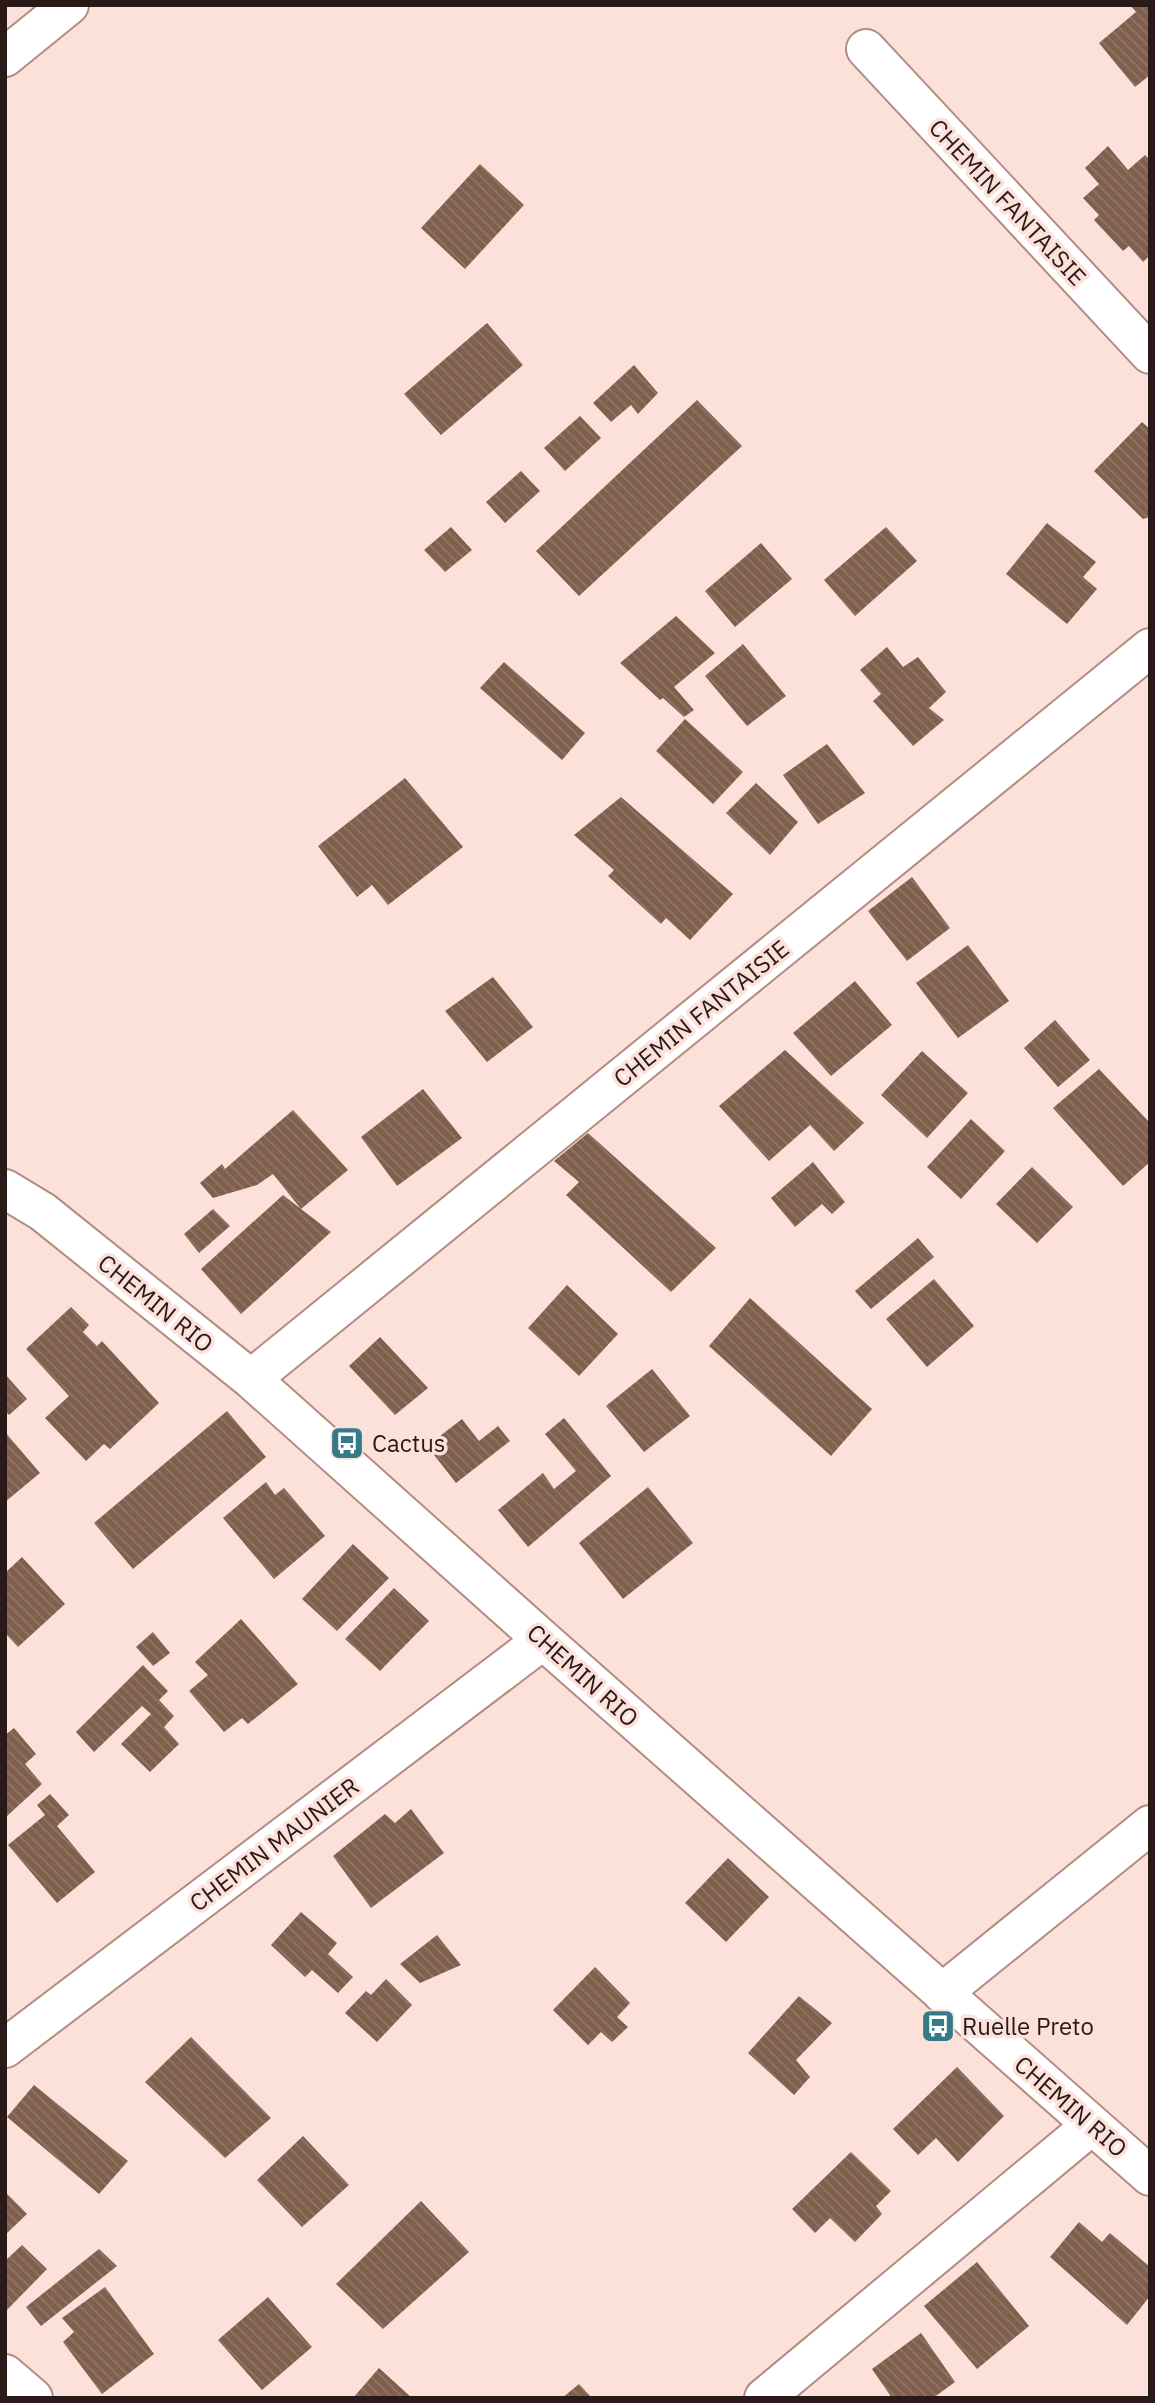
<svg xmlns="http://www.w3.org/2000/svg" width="1155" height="2403" viewBox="0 0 1155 2403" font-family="'IBM Plex Sans',sans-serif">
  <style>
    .building { fill: url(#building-back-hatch) }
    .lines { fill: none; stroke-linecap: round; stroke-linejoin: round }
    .minor-casing { stroke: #b38b82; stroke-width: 42 }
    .minor { stroke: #fff; stroke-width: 38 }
    .labels { text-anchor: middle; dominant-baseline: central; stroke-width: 7; stroke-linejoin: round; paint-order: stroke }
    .street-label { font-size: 24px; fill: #2a1a17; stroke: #fce1db }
    .poi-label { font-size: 24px; fill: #2a1a17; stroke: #fce1db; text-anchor: start }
  </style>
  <defs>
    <pattern id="building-back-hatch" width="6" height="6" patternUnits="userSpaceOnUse" patternTransform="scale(1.75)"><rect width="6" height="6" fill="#805f4c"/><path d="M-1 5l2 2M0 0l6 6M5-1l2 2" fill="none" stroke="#907667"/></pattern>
  </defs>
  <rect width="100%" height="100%" fill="#fce1db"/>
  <path class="building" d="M1130 5H1150V75L1135 87 1099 43 1136 12Z
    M1108 146 1128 170 1145 155 1150 160V255L1143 262 1129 246 1123 251 1094 220 1099 215 1083 198 1099 184 1085 168Z
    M480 164 524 205 465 269 421 228Z
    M487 323 523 365 441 435 404 394Z
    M634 365 658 393 638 414 631 405 611 422 593 403Z
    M697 400 742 446 579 596 536 551Z
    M580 416 601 438 565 471 544 448Z
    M1142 422 1150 429V517L1143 519 1094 471Z
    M521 471 540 491 505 523 486 502Z
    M1047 523 1096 562 1083 577 1097 589 1067 624 1006 574Z
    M451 527 472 550 445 572 424 550Z
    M886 527 917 561 855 616 824 580Z
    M761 543 792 579 735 627 705 591Z
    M676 616 715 653 674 687 694 710 684 717 663 698 660 700 620 663Z
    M743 644 786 696 747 726 705 676Z
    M887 647 903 667 918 657 946 692 929 708 944 720 913 746 873 701 881 694 860 670Z
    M504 662 585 733 562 760 480 688Z
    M685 719 743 772 713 804 656 751Z
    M827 744 865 793 818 824 783 775Z
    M405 778 463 847 388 905 372 885 357 897 318 846Z
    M756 783 798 822 770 855 726 813Z
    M621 797 733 894 690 940 666 918 661 924 608 876 614 870 574 835Z
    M912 877 950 928 907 961 868 911Z
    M968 945 1009 1001 958 1038 916 983Z
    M493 977 533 1027 487 1062 445 1011Z
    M855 981 892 1025 831 1076 793 1033Z
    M1055 1020 1090 1060 1058 1087 1024 1048Z
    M785 1050 864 1123 834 1151 810 1125 769 1161 719 1106Z
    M922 1051 968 1093 927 1138 881 1095Z
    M1099 1069 1150 1123V1162L1123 1186 1053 1108Z
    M423 1089 462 1138 397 1186 361 1137Z
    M293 1110 348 1170 301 1209 331 1232 241 1314 201 1269 283 1195 301 1209 273 1174 257 1185 213 1198 200 1183 222 1164 225 1169Z
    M971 1119 1005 1151 961 1199 927 1167Z
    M588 1133 716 1248 671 1292 566 1195 579 1182 554 1161Z
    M813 1162 845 1202 832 1214 822 1204 795 1227 771 1198Z
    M1032 1167 1073 1207 1037 1243 996 1204Z
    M213 1209 230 1226 199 1253 184 1234Z
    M918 1238 934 1257 871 1309 855 1291Z
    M934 1279 974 1326 927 1367 886 1319Z
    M567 1285 618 1334 579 1376 528 1328Z
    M750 1298 872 1409 831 1456 709 1346Z
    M71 1307 89 1325 83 1332 97 1346 102 1341 159 1403 110 1449 104 1444 86 1461 45 1418 69 1396 26 1349Z
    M380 1337 428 1388 395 1415 349 1366Z
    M652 1369 690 1416 644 1452 606 1406Z
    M5 1374 27 1399 9 1415 5 1411Z
    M227 1411 266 1457 133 1569 94 1523Z
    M564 1418 611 1476 528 1547 498 1510 543 1473 554 1489 576 1471 545 1434Z
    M462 1419 479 1441 498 1426 510 1441 456 1483 427 1446Z
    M5 1432 40 1473 5 1502Z
    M266 1482 275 1495 284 1488 325 1536 274 1579 223 1518Z
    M648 1487 693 1543 623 1599 579 1543Z
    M353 1544 389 1578 337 1631 302 1599Z
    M22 1557 65 1604 18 1647 5 1633V1573Z
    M394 1588 429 1621 380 1671 345 1639Z
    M241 1619 298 1684 248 1724 242 1718 224 1732 189 1691 208 1675 195 1662Z
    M153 1632 170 1653 153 1666 136 1647Z
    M143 1665 168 1691 159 1700 174 1716 164 1727 179 1744 150 1772 121 1744 151 1714 142 1706 94 1752 76 1732Z
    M14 1728 36 1754 25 1764 42 1784 7 1816 5 1813V1735Z
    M50 1794 69 1815 57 1826 95 1872 57 1903 8 1845 45 1815 37 1805Z
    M411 1809 444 1853 371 1908 333 1856 385 1814 395 1823Z
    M728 1858 769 1897 726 1942 685 1903Z
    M301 1912 337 1943 328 1954 353 1977 338 1993 312 1970 305 1977 271 1945Z
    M437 1935 461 1965 420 1983 400 1964Z
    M595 1967 630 2003 617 2017 628 2027 612 2042 601 2032 588 2045 553 2010Z
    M386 1979 412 2005 377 2042 345 2013 366 1991 371 1995Z
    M799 1996 832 2023 796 2060 810 2077 794 2095 748 2053Z
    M191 2037 271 2118 225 2158 145 2082Z
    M957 2067 1004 2116 958 2162 936 2138 918 2155 893 2129Z
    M34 2085 128 2161 99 2194 7 2117Z
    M303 2136 349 2185 302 2227 257 2180Z
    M851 2152 891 2191 876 2206 882 2214 855 2242 830 2218 815 2233 792 2209Z
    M5 2192 27 2214 5 2235Z
    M421 2201 469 2252 383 2329 336 2284Z
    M1079 2222 1102 2242 1110 2233 1150 2267V2296L1127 2325 1050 2257Z
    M22 2245 47 2269 5 2312V2261Z
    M99 2249 117 2266 41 2326 26 2307Z
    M977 2262 1029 2326 977 2369 924 2306Z
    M105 2287 154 2354 102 2394 63 2342 74 2332 62 2318Z
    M268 2297 312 2347 262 2390 218 2340Z
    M921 2333 955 2382 933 2398H892L872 2369Z
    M379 2368 412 2398H353Z
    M579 2384 592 2398H562Z"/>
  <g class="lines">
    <g class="minor-casing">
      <path id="minor" d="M866 49 1150 354
        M5 57 69 5
        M5 1189 43 1212 251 1379 543 1640 1150 2176
        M251 1379 1150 648
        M942 1993 1150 1825
        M5 2048 543 1640
        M5 2374 33 2398
        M764 2398 1092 2125"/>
    </g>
    <use href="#minor" class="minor"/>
  </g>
  <defs>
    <g id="bus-square" transform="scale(1.75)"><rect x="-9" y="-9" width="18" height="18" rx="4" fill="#357a87" stroke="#fce1db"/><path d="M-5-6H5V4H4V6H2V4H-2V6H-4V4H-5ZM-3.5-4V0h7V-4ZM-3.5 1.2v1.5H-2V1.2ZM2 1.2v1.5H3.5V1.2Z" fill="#fff"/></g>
  </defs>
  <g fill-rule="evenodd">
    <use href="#bus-square" x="347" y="1443"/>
    <use href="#bus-square" x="938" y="2026"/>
  </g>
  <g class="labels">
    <g class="street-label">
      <text transform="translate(1008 202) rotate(47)">CHEMIN FANTAISIE</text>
      <text transform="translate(701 1013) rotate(-39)">CHEMIN FANTAISIE</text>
      <text transform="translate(156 1303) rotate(39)">CHEMIN RIO</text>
      <text transform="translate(583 1675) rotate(42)">CHEMIN RIO</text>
      <text transform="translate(274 1844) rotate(-37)">CHEMIN MAUNIER</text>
      <text transform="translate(1071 2106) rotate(41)">CHEMIN RIO</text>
    </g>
    <g class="poi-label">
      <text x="372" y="1443">Cactus</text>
      <text x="962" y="2026">Ruelle Preto</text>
    </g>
  </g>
  <rect width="1155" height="2403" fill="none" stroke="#2a1a17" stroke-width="14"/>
</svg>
